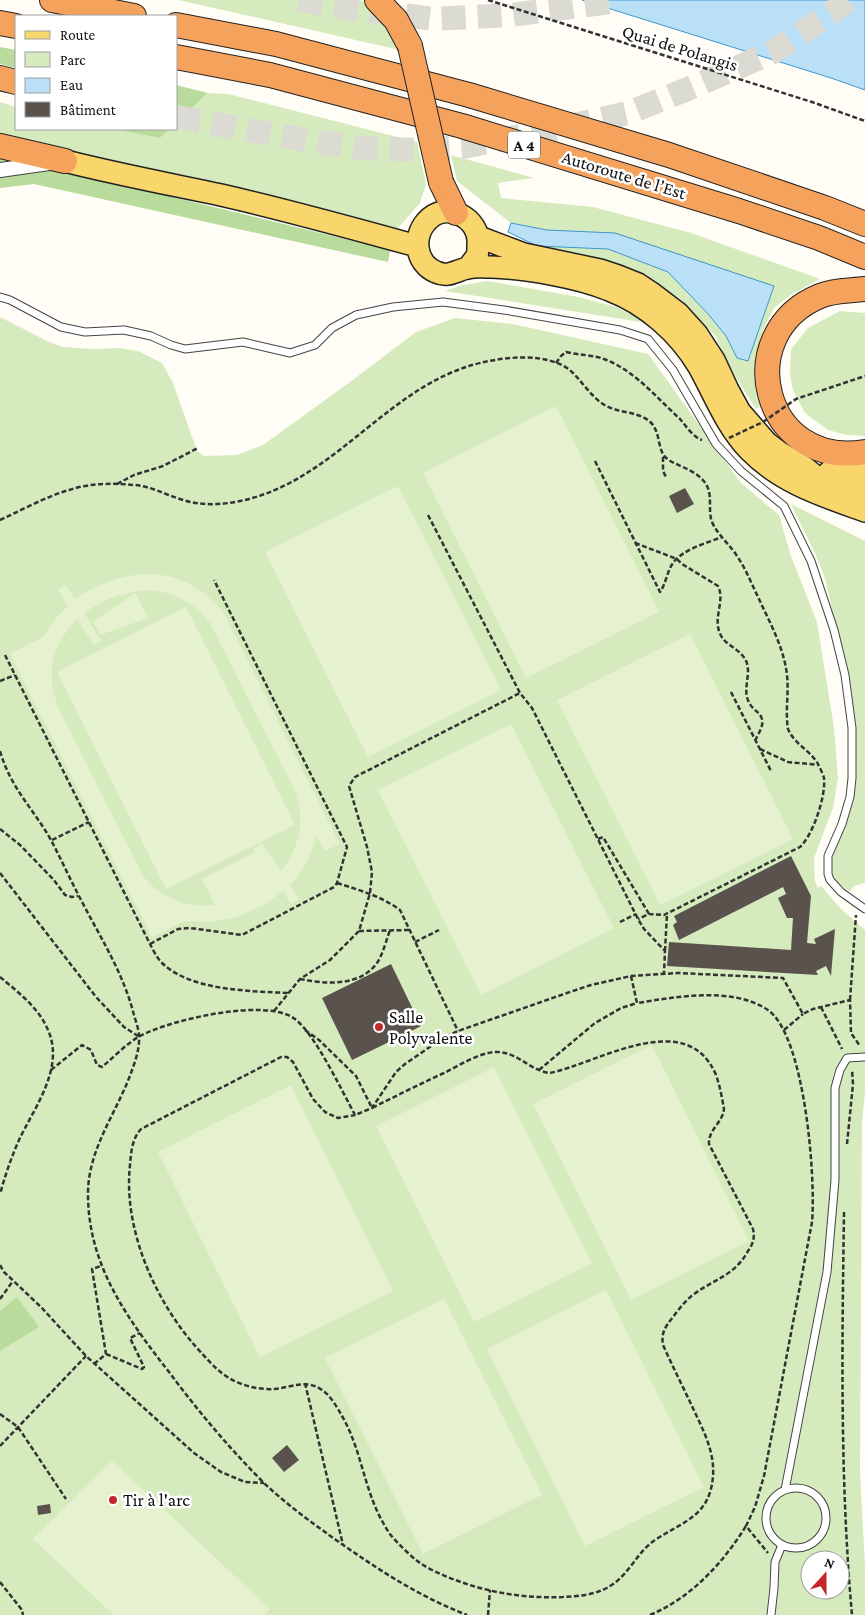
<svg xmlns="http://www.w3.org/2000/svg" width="865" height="1615" viewBox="0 0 865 1615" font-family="'Crimson Pro',serif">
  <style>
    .green { fill: #d5ebbd; fill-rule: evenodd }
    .forest { fill: #b9dc9c }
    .pitch { fill: #e6f2cf; fill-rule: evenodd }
    .water { fill: #b9e0f7; stroke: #3f96cf }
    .building { fill: #5a524d }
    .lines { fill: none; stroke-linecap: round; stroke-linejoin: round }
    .highway-tunnel { stroke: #dbdad3; stroke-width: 24; stroke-dasharray: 24 12; stroke-linecap: butt }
    .lane-casing { stroke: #444; stroke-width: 9 }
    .street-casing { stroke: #444; stroke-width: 16 }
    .primary-casing { stroke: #222; stroke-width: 24 }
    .highway-casing { stroke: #222; stroke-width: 26 }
    .path { stroke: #333; stroke-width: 2.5; stroke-dasharray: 5 2.5; stroke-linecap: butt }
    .lane { stroke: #fff; stroke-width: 7 }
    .street { stroke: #fff; stroke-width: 14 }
    .primary { stroke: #f9d66b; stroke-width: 21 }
    .highway { stroke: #f5a25d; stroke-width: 24 }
    .highway-bridge-casing { stroke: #222; stroke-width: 26; stroke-linecap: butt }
    .path-bridge { stroke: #333; stroke-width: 2.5; stroke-dasharray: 5 2.5; stroke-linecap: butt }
    .highway-bridge { stroke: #f5a25d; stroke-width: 24 }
    .poi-dot { fill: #c4262e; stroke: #fff; stroke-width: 2 }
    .labels { text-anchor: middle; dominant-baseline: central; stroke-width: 5; stroke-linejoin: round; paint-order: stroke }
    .shield { fill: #fff; stroke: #585858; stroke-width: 1 }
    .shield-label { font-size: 16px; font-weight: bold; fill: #111 }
    .street-label { font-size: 18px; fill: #111; stroke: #fff }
    .poi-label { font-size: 18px; fill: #111; stroke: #fff; text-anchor: start }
  </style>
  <rect width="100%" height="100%" fill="#fffdf5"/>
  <path class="green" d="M178 0H359L363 1 394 33 400 50Z
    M208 93 228 94 417 142 426 184 420 203 398 228 0 136V102L16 107V129H112L160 138 170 129H176V123Z
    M451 155 534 178 498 183 501 198 593 207 691 233 820 279 792 294 774 308 763 330 755 360 761 406 756 409 730 368 716 337 679 298 625 267 537 246 508 232 511 223 457 181Z
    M488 281 578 297 616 307 647 323 445 291 462 285Z
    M840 311 865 313V436L847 435 828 430 805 413 793 390 790 375 791 349 808 328Z
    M0 317 49 342 62 347 94 349 120 348 138 351 162 363 173 383 197 451 204 456 237 455 263 445 350 382 416 332 455 318 513 324 648 354 741 483 779 515 791 556 817 622 834 728 838 778 833 808 814 858 815 881 818 888 821 886 842 910 865 930V1091L862 1124 860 1473 865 1567V1615H0ZM810 1560H840V1590H810Z
    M791 504 865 541V883L854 886 850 891C814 876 841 840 849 815 854 802 856 788 856 774 857 713 849 668 832 609 829 597 827 584 823 573 814 549 801 526 791 504Z"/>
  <path class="forest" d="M0 47 16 50V68L0 64Z
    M176 85 208 93 176 123Z
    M112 129H170L160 138Z
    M0 155 390 250 388 262 34 184 0 188Z
    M17 1297 39 1327 0 1351V1311Z"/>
  <path class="pitch" d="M556 406 659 612 526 678 423 473Z
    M398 486 501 690 368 757 265 552Z
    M154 574C184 577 207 591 225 615L340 844 325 851 316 834C312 854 304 871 290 885L299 899 291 904 283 891 264 905 237 917 210 922 185 921 152 937 10 654 43 637 56 618 68 606 58 590 65 585 75 599C99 583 125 573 154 574ZM148 590C174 592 194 602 210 623L293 787C306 817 301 846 281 871L262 843 254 848 256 852 202 879 215 905C187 909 161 898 143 876L59 709C45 674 51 646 77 619L94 645 101 640 84 613C104 599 124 592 148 590Z
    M135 593 148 618 100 635 93 622Z
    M186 607 295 825 166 889 57 672Z
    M690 634 793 839 660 905 557 700Z
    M511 724 614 928 481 995 378 790Z
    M652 1045 749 1241 631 1300 533 1104Z
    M494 1067 592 1263 474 1322 376 1126Z
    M291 1085 393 1291 260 1357 158 1152Z
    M606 1290 704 1487 585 1546 487 1349Z
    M444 1299 542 1495 423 1554 325 1358Z
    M112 1461 270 1609 264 1615H114L33 1539Z"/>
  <path class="water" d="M582 0H865V90L831 78Z
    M511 223 547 230 615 233 774 286 748 361 737 358 726 336 709 315 668 272 608 249 537 246 508 232Z"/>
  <path class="building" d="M685 488 694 504 677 513 669 496Z
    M791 856 811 896 807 943 816 944 814 939 835 929 831 976 826 966 816 971 818 975 667 966 669 942 791 950 793 918H787L778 898 786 894 783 887 679 940 673 925 677 922 674 916Z
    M391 964 421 1026 400 1037 399 1034 388 1039 389 1042 352 1060 322 998Z
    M287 1445 299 1460 284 1472 272 1458Z
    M50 1504 51 1513 38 1515 37 1506Z"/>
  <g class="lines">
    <path class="highway-tunnel" d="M299 0 354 9 434 19 510 15 611 2 619 0
      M176 117 305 140 363 148 421 150 463 147 556 129 628 113 690 88 771 53 833 12 848 0"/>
    <g class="lane-casing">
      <path id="lane" d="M0 297 10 300 61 327 85 332 124 330 151 336 171 345 185 349 243 342 290 353 315 345 332 328 356 315 393 307 443 302 504 310 620 330 648 339 673 370 716 444 741 471 784 506 811 561 834 630 845 675 852 728V778L850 797 842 824 828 856V874L830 880 841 892 865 909
        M766 1518a30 30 0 1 1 60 0a30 30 0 1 1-60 0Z
        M785 1490 827 1272 835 1180V1088L840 1070 847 1058 865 1057
        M771 1615 774 1588 775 1562 782 1545"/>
    </g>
    <g class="street-casing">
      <path id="street" d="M0 170 49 163"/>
    </g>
    <g class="primary-casing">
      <path id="primary" d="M65 161C116 174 169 184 221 195 287 210 352 228 417 246
        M479 237 524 254 600 270 618 276 638 284 653 294 678 313 697 334 714 360 728 390 740 412 767 443 779 452 804 467 815 476 865 493
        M468 268C471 264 474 260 477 256 478 253 478 249 478 245 481 218 445 199 426 222 413 237 415 263 436 272 449 278 456 270 468 268 475 266 484 267 491 267 524 268 577 277 609 290 646 304 679 333 699 367 715 396 726 426 749 450 781 483 823 496 865 511
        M829 472 842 475 865 474"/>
    </g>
    <g class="highway-casing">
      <path id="highway" d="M52 0 134 16
        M377 0 396 20 410 46
        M0 23 16 26
        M176 25 276 44 469 95 669 155 825 208 865 224
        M176 57 270 75 462 126 739 211 819 238 865 257
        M0 78 16 82
        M0 146 65 161
        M441 182 456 213
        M865 289C850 291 834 290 820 296 730 333 762 469 865 452"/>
    </g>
    <path class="path" d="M488 0 812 102 865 121
      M556 363 561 356 566 352C579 355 593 355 604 359 634 370 657 398 680 419 686 426 693 437 702 440
      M663 457V471L666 477
      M595 461 660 592C666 584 667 571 673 563 683 549 707 543 722 537
      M117 484 134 475 163 466 198 448
      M428 515 520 693 532 708 638 919 644 929 665 951 664 973
      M0 520C22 510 45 497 69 490 89 483 113 483 134 485 150 486 164 494 180 499 206 508 234 504 259 496 339 470 389 391 469 366 498 357 550 350 573 373 583 383 591 396 603 404 616 413 635 411 648 420 660 429 657 443 663 454 668 465 695 467 706 484 714 498 706 513 714 526 720 537 730 545 737 556 746 569 752 585 759 599 770 623 784 648 787 675 789 693 785 711 788 729 795 745 810 750 818 764 820 768 823 774 824 778 826 796 813 835 800 847L664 915 649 914 638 919
      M635 543 677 559 682 564 718 586C725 600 714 616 719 631 723 645 738 647 745 659 752 670 744 685 747 697 750 710 760 711 762 719 764 726 758 734 755 741
      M5 655 150 944C153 950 157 958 162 963 191 991 250 991 288 993
      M0 681 15 675
      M731 692 771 771
      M760 749 788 762 819 765
      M0 751C11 789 33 808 51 840 61 859 70 879 80 898 100 937 123 972 134 1015 136 1022 139 1030 139 1036 140 1048 135 1062 131 1073 116 1114 88 1149 88 1194 88 1265 127 1318 169 1372 198 1411 230 1449 264 1483 286 1504 311 1522 336 1540 379 1570 418 1596 467 1615
      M0 829 20 845 53 879 65 895 72 897 78 896
      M598 839 603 837 649 914
      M52 840 89 822
      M0 873 96 997 124 1027 138 1036
      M337 883C359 890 381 896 400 910L458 1031
      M620 922 636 914
      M359 931 409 930
      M415 942 439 930
      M150 944 178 929 190 928 242 935 334 887 337 883 347 847 214 580
      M665 951 667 914
      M631 976 637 1003C676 997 732 986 768 1010 805 1036 816 1179 812 1222L764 1476 755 1507 746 1526 768 1553
      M0 977C18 992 39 1008 48 1030 65 1068 34 1108 19 1140 11 1158 5 1176 0 1194
      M300 979C325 984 360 987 377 963 383 954 386 941 390 930
      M850 1000 856 915
      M821 1007 842 1049
      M274 1011 300 979 330 960 359 931 370 893 372 872 367 847 349 786 355 777 520 693
      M305 1030 319 1040 356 1076 372 1108C396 1096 420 1084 444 1073 460 1065 480 1052 497 1052 518 1052 530 1071 550 1073 598 1063 687 1006 716 1075 720 1086 722 1098 724 1109 723 1122 708 1130 709 1144L753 1229C755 1238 753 1244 748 1251 735 1275 715 1279 694 1294 685 1301 679 1309 673 1317 665 1327 661 1333 663 1345 672 1365 682 1385 691 1404 701 1426 715 1450 713 1476 710 1516 684 1521 655 1540 637 1552 629 1575 610 1586 596 1595 579 1596 563 1597 518 1599 473 1590 432 1570 422 1565 414 1559 406 1551 398 1543 390 1536 385 1526 364 1492 362 1450 342 1416 337 1407 330 1395 322 1390 307 1379 292 1387 275 1389 260 1390 242 1386 229 1378 216 1370 207 1359 197 1348 155 1301 123 1229 130 1165 131 1152 132 1139 141 1129L281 1057H287L293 1062 313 1099 325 1112 338 1118 355 1115
      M784 1030 803 1014
      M51 1070 82 1045 91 1050 97 1065 102 1067C114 1057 126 1044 140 1036 170 1020 266 997 295 1019 315 1034 342 1091 355 1115L372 1108 396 1072 405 1064 443 1038 458 1031 564 994 591 985 631 976 678 973 783 978 803 1014 813 1009 850 1000 851 1033 860 1046
      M539 1070 595 1023 621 1008 637 1003
      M847 1144 853 1084 852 1070
      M844 1212C842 1346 840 1481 852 1615
      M0 1265 4 1272 41 1307 86 1356 194 1453 221 1472 245 1482 264 1483
      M0 1299 13 1281
      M106 1354 142 1369 144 1367 130 1338 140 1333
      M94 1364 106 1354 92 1269 101 1266
      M305 1383 343 1545
      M0 1414 18 1427 66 1499
      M0 1446 86 1356
      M0 1582 22 1610 23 1615
      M488 1615 490 1590
      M650 1615C691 1598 723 1563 746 1526"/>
    <use href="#lane" class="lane"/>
    <use href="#street" class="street"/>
    <use href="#primary" class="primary"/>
    <use href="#highway" class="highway"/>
    <g class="highway-bridge-casing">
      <path id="highway-bridge" d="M410 46 441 182"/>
    </g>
    <path class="path-bridge" d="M729 438 763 422 796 399 865 376"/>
    <use href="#highway-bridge" class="highway-bridge"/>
  </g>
  <g class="poi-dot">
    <circle cx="379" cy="1027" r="5"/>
    <circle cx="113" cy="1500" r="5"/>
  </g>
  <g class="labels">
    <rect class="shield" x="508" y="131.5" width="32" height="27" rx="4"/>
    <g class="shield-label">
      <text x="524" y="145">A 4</text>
    </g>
    <g class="street-label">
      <text transform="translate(680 48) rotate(17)">Quai de Polangis</text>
      <text transform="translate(624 175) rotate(17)">Autoroute de l’Est</text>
    </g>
    <g class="poi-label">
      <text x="389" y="1017">Salle<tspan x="389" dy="21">Polyvalente</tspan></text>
      <text x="123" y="1500">Tir à l'arc</text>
    </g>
  </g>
  <rect x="15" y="15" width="162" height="115" fill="#ffffff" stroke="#a0a0a0"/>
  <rect x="25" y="31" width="25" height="8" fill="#f9d66b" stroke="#a0a0a0"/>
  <text x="60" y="40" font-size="15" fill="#111111">Route</text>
  <rect x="25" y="52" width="25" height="15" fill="#d5ebbd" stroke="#a0a0a0"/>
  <text x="60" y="65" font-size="15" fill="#111111">Parc</text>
  <rect x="25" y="78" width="25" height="15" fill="#b9e0f7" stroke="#a0a0a0"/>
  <text x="60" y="90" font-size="15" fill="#111111">Eau</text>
  <rect x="25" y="102" width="25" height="15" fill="#5a524d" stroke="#a0a0a0"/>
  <text x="60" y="115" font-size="15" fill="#111111">Bâtiment</text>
  <g transform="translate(825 1575) rotate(21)"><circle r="24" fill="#ffffff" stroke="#a0a0a0"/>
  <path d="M0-4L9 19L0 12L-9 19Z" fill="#c4262e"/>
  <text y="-8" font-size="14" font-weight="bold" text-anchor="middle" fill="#111111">N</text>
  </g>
</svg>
